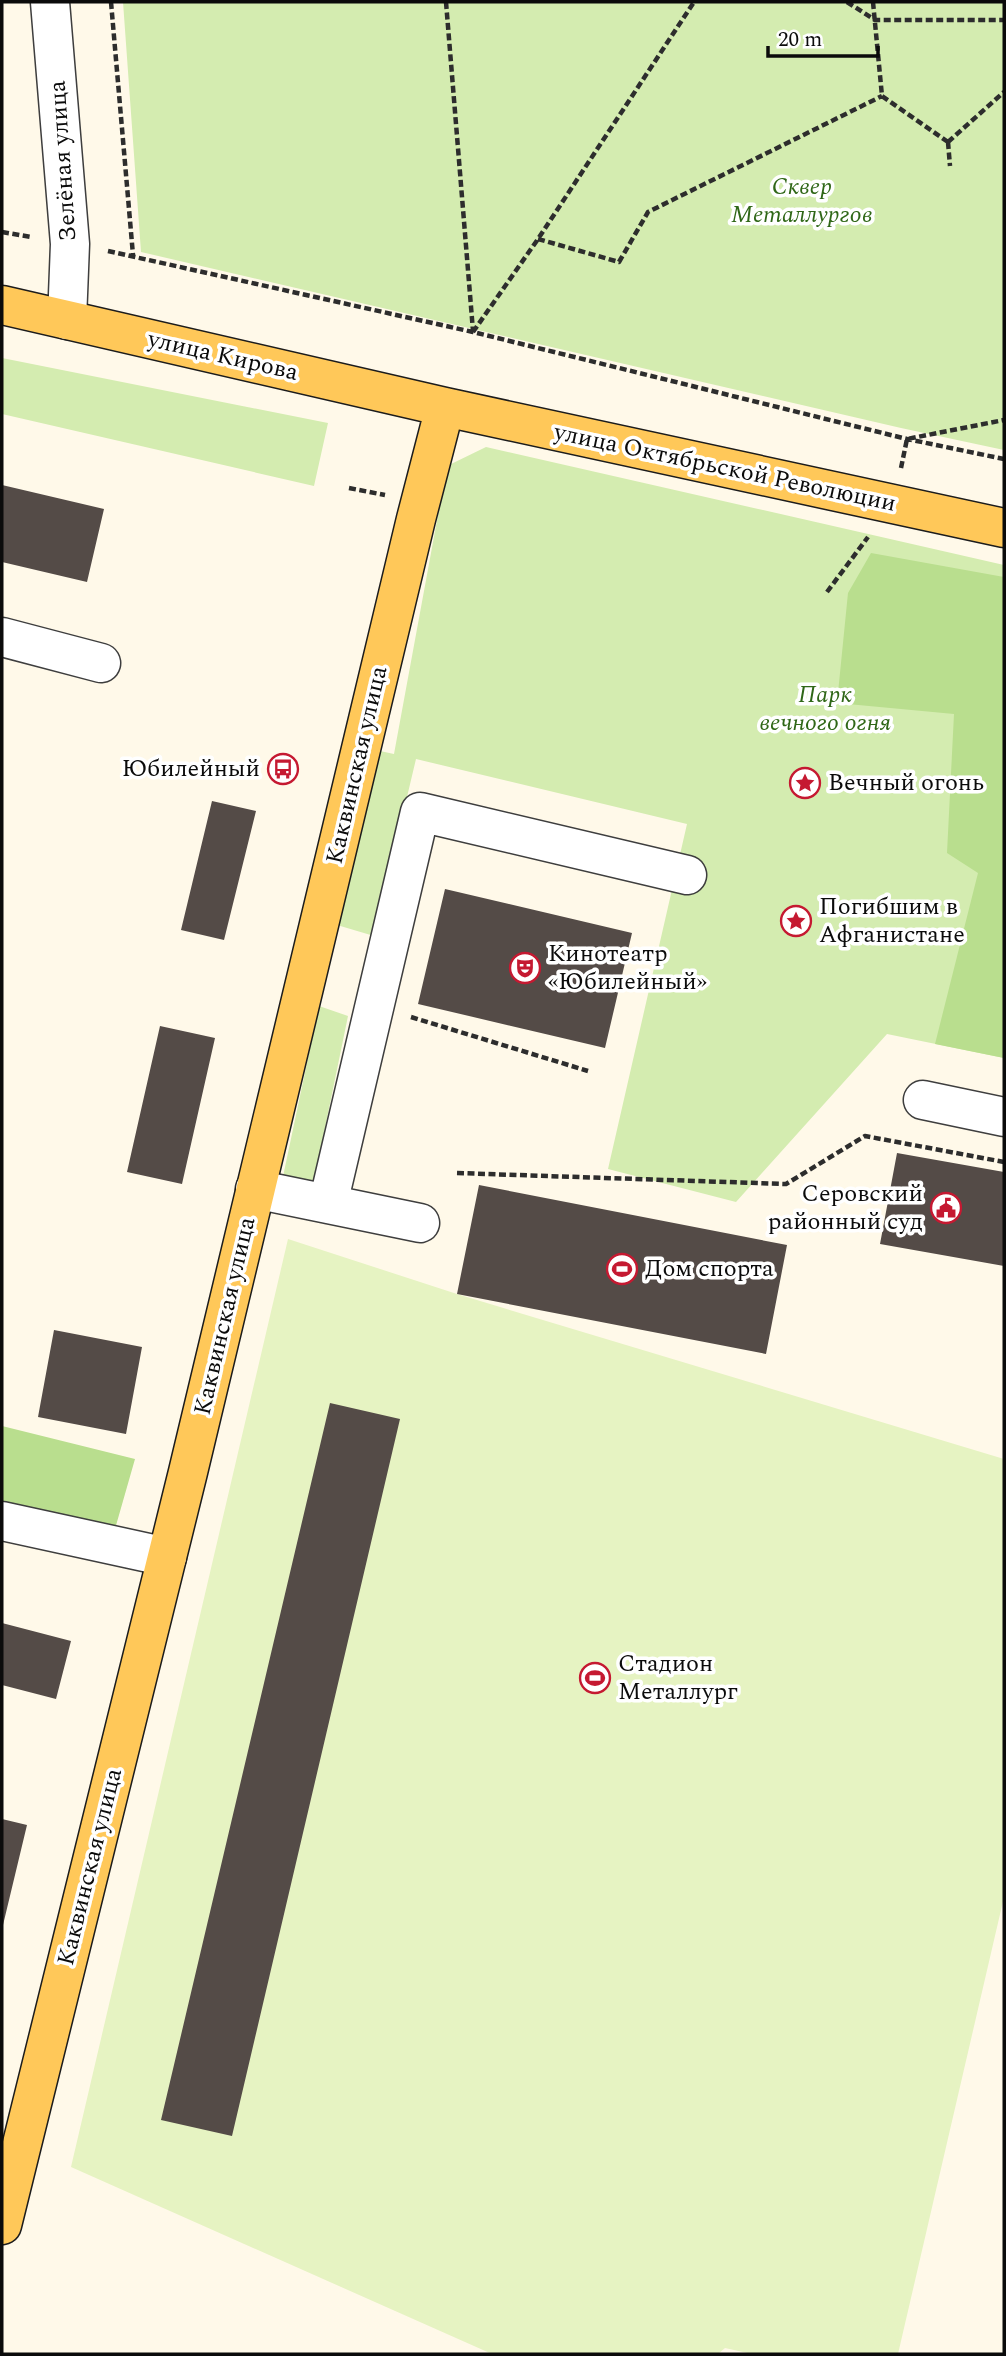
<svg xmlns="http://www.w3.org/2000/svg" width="1006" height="2356" viewBox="0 0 1006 2356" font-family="Spectral,serif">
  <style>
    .green { fill: #d4ecb0 }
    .forest { fill: #b9de8e }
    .pitch { fill: #e6f3c2 }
    .building { fill: #544b47 }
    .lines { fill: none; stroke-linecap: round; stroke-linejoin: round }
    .minor-casing { stroke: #3e3e3e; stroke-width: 41 }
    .major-casing { stroke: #1c1c1c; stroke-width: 41 }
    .path { stroke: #2d2d2d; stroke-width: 4.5; stroke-dasharray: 7 3.5; stroke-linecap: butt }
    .minor { stroke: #fff; stroke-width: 38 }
    .major { stroke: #ffc859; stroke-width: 38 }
    .labels { text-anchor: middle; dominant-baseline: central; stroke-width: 7; stroke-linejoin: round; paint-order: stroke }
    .street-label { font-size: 24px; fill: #0b0b0b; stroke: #fff }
    .park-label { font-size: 24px; font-style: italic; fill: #2f6717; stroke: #fff }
    .poi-label { font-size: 24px; fill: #0b0b0b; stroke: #fff; text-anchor: start }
  </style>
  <rect width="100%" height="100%" fill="#fff9e9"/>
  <path class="green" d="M123 2H1004V450L901 428 141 252Z
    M2 358 328 423 314 486 2 414Z
    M486 447 1004 565V1058L887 1034 736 1202 608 1169 687 824 416 759 374 936 337 925 380 751 394 754 447 466Z
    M319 1006 348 1016 312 1191 281 1186Z"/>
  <path class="forest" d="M871 553 1004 577V1058L935 1044 978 873 947 853 954 714 837 703 848 593Z
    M2 1426 135 1459 111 1543 2 1521Z"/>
  <path class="pitch" d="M288 1239 457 1294 1004 1459V1897L898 2354H752L725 2348 718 2354H492L71 2167Z"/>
  <path class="building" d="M2 485 104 509 87 582 2 562Z
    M212 801 256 811 224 940 181 930Z
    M445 889 632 933 605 1048 418 1004Z
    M160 1026 215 1038 182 1184 127 1172Z
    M897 1153 1004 1172V1266L880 1244Z
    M479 1185 787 1245 766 1354 457 1294Z
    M54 1330 142 1347 126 1434 38 1417Z
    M330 1403 400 1419 232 2136 161 2120Z
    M2 1623 71 1641 56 1699 2 1685Z
    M2 1819 27 1825 3 1925H2Z"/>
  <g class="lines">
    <g class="minor-casing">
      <path id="minor" d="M50 2 70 244 67 320
        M2 637 101 663
        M923 1100 1004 1117
        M255 1189 420 1223
        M328 1204 420 812 687 875
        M2 1521 167 1557"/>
    </g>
    <g class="major-casing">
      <path id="major" d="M2 305 445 407 1004 528
        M2 2225 188 1472 416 519 445 407"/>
    </g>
    <path class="path" d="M111 2 133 255
      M446 2 473 331
      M847 2 875 20H1004
      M873 2 882 96 948 142
      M948 142 1004 92
      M948 142 950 166
      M2 232 31 237
      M538 239 619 262 648 212 882 96
      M108 251 473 332 907 439 1004 459
      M473 332 538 239 694 2
      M901 468 907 439 1004 420
      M349 488 385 495
      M827 592 868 537
      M411 1017 588 1071
      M457 1173 786 1184 865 1136 1004 1162"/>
    <use href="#minor" class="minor"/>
    <use href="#major" class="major"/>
  </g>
  <defs>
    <g id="bus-ring" transform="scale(1.575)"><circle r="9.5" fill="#fff" stroke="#c51931" stroke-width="1.5"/><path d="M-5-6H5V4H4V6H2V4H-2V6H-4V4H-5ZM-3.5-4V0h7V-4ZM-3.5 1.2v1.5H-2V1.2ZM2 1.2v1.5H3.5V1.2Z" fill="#c51931"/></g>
    <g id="sight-ring" transform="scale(1.575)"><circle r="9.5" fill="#fff" stroke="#c51931" stroke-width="1.5"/><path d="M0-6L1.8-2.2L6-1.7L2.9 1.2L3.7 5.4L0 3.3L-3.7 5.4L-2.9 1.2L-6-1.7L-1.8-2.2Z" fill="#c51931"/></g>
    <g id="theatre-ring" transform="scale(1.575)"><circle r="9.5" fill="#fff" stroke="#c51931" stroke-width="1.5"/><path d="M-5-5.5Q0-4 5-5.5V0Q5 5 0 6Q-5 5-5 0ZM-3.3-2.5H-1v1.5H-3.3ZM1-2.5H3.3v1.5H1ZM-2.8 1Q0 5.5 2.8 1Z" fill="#c51931"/></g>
    <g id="civic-ring" transform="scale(1.575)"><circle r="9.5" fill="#fff" stroke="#c51931" stroke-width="1.5"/><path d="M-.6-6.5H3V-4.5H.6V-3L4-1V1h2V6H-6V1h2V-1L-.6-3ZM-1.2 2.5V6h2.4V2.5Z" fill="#c51931"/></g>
    <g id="stadium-ring" transform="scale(1.575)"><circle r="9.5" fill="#fff" stroke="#c51931" stroke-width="1.5"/><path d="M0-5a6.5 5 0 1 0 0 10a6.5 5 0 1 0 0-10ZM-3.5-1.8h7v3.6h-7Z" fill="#c51931"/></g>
  </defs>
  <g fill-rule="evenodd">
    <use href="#bus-ring" x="283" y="769"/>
    <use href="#sight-ring" x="805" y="783"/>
    <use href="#sight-ring" x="796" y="921"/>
    <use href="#theatre-ring" x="525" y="968"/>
    <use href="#civic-ring" x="946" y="1208"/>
    <use href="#stadium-ring" x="622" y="1269"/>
    <use href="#stadium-ring" x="595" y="1678"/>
  </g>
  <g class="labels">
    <g class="street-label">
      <text transform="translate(63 161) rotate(-94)">Зелёная улица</text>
      <text transform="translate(223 356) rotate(13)">улица Кирова</text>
      <text transform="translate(725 468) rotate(12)">улица Октябрьской Революции</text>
      <text transform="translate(357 765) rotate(-77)">Каквинская улица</text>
      <text transform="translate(225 1316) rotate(-77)">Каквинская улица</text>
      <text transform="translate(90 1867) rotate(-76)">Каквинская улица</text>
    </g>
    <g class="park-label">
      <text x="802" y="187">Сквер<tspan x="802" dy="28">Металлургов</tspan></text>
      <text x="825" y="695">Парк<tspan x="825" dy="28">вечного огня</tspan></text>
    </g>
    <g class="poi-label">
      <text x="260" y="769" text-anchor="end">Юбилейный</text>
      <text x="828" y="783">Вечный огонь</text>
      <text x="819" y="907">Погибшим в<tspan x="819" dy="28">Афганистане</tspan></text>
      <text x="548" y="954">Кинотеатр<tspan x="548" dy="28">«Юбилейный»</tspan></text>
      <text x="923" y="1194" text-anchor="end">Серовский<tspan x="923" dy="28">районный суд</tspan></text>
      <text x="645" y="1269">Дом спорта</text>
      <text x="618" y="1664">Стадион<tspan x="618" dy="28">Металлург</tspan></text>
    </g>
  </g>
  <rect width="1006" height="2356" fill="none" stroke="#0b0b0b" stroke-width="7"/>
  <path d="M768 46v10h110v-10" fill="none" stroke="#0b0b0b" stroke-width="3.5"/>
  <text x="778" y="46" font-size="21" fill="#0b0b0b" stroke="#ffffff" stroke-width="5" paint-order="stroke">20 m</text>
</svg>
